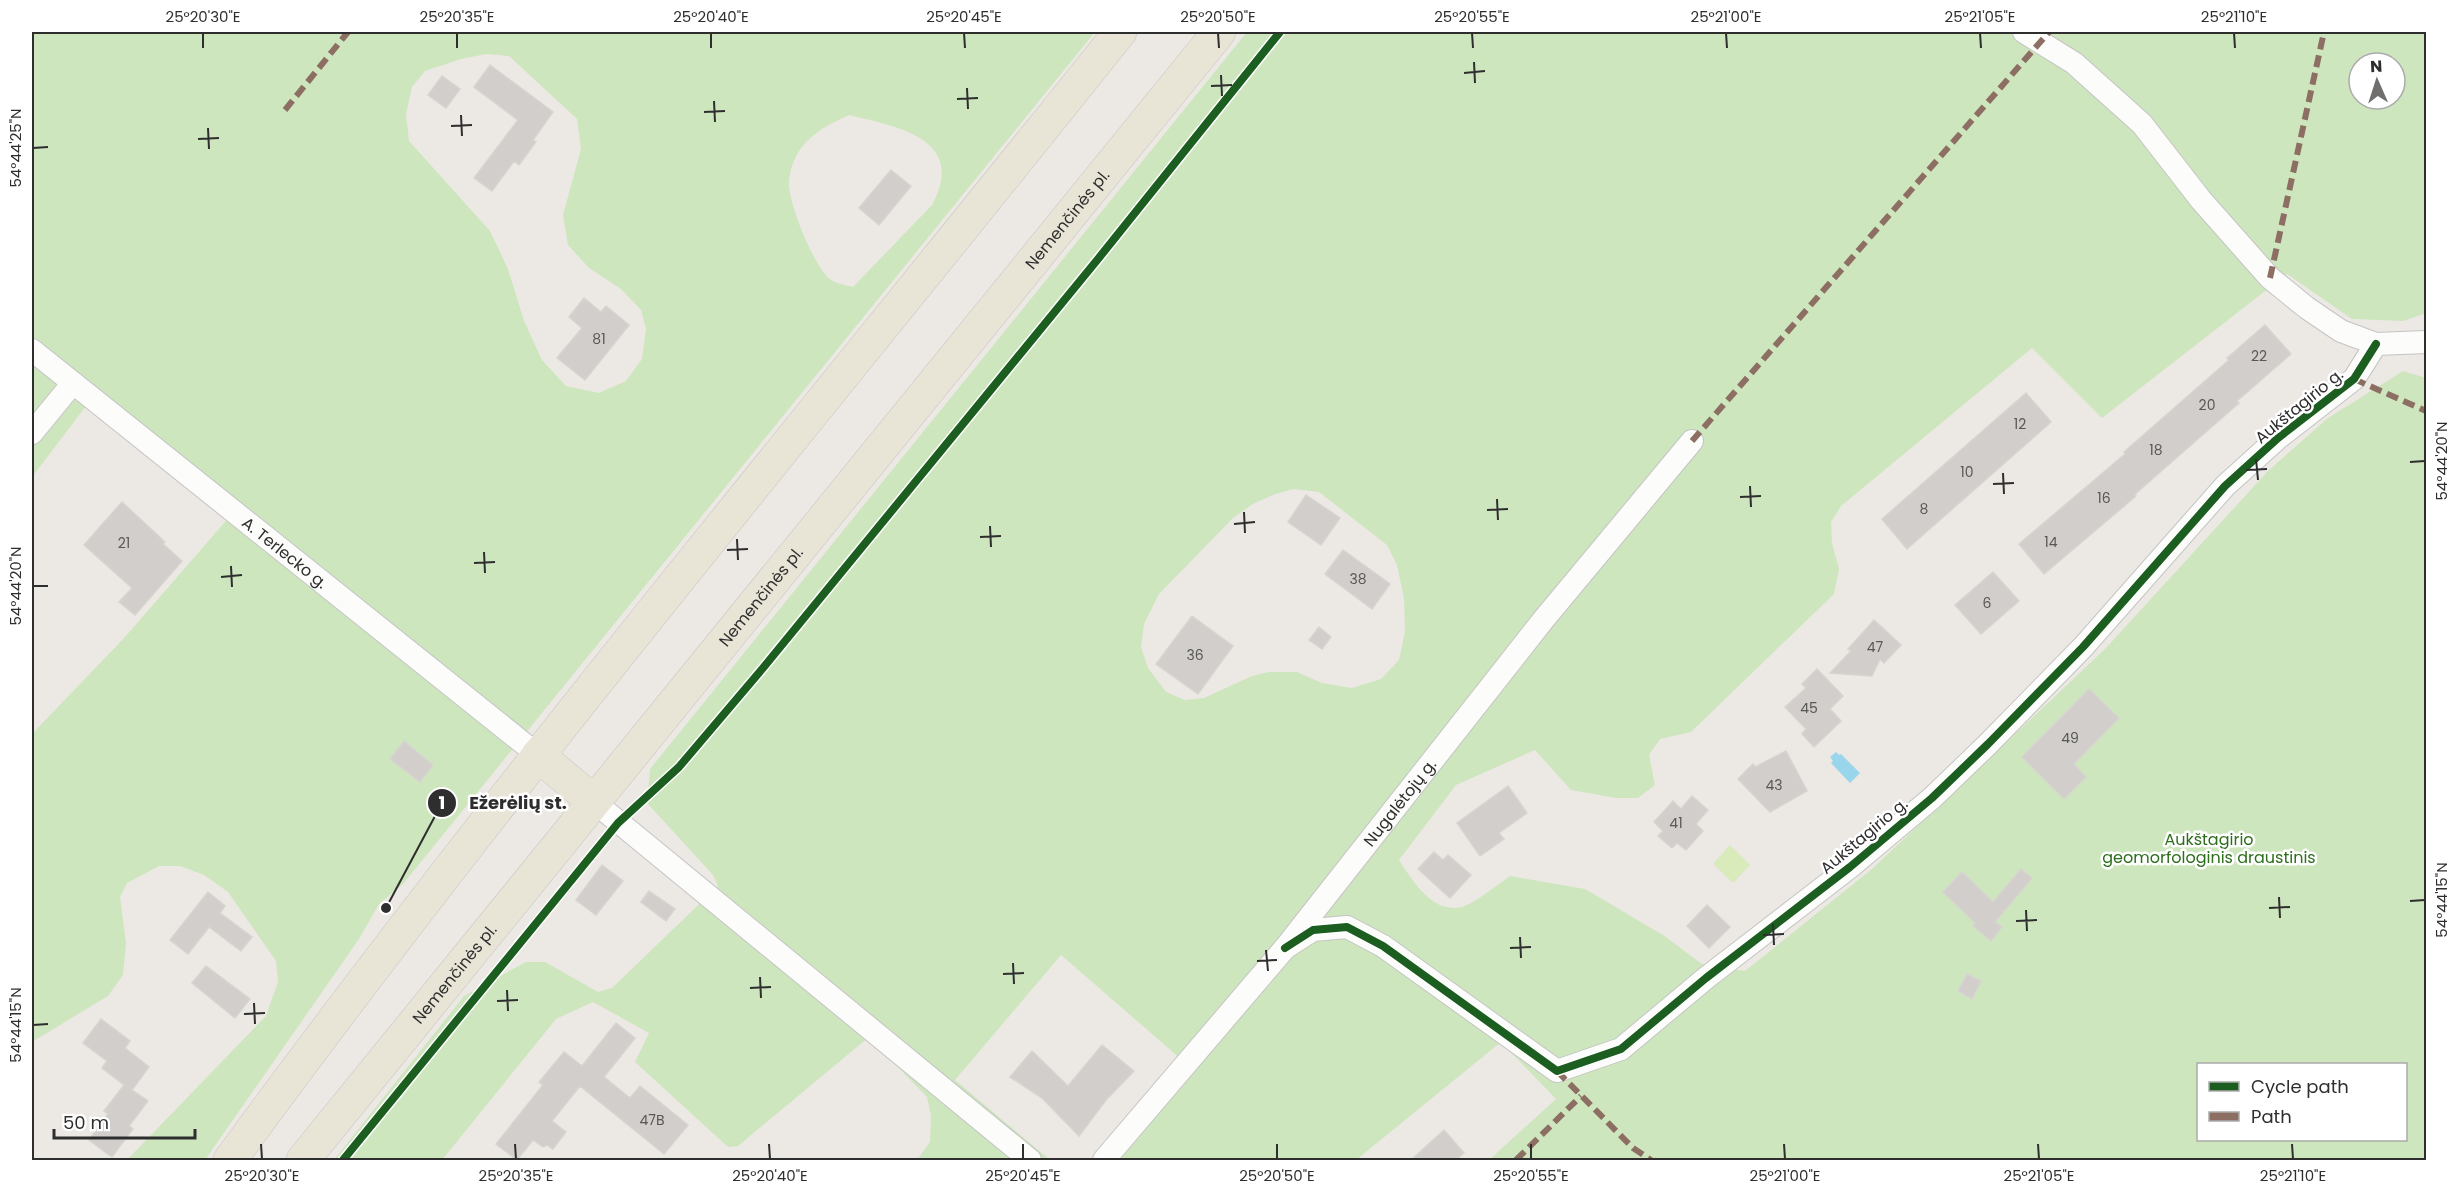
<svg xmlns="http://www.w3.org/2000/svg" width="2458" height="1192" viewBox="0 0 2458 1192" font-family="Poppins,sans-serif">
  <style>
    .green { fill: #cee6be; fill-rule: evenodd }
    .pitch { fill: #d9eabb }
    .water { fill: #99d6ec }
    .building { fill: #d1cecb; stroke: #d7d4d0; stroke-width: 1.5 }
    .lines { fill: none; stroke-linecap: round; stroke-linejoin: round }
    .minor-casing { stroke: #c5c4c5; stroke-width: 24 }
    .primary-casing { stroke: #c6c5c4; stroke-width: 34 }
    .minor { stroke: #fcfcfb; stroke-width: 22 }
    .primary { stroke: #e8e4d6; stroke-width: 33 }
    .quiet { stroke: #8d6e63; stroke-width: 6; stroke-dasharray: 12 6; stroke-linecap: butt }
    .cycleway-casing { stroke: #fff; stroke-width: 11 }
    .cycleway { stroke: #1b5e20; stroke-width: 8 }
    .ticks { fill: none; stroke: #2e2e2e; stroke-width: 2 }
    .labels { text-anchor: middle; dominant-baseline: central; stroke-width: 5; stroke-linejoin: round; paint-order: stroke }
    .number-label { font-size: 14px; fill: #585857 }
    .street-label { font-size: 16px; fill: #2e2e2e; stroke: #fff }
    .park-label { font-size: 16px; fill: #2c6e1b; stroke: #fff }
    .leader { fill: none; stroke: #2e2e2e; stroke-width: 2 }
    .callout-dot { fill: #2e2e2e; stroke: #fff; stroke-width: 2 }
    .mark-label { font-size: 18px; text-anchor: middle; font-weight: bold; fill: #fff }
    .callout-label { font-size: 18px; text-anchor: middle; font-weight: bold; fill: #2e2e2e; stroke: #fff; stroke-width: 5; stroke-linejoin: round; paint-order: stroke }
    .neatline { fill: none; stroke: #2e2e2e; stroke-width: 2 }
    .ticks-label { font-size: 15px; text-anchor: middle; fill: #2e2e2e }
  </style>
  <rect width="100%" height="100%" fill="#ece8e4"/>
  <path class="green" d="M32 32H1095L403 884 379 904 359 939 205 1160H127L266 1016 278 982 276 961 228 892 204 875 180 866H159L127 883 120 897 126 943 123 975 108 996 32 1042V734L125 637 238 507 96 393 32 477ZM486 54 509 56 577 119 581 149 563 215 568 245 589 268 621 289 641 310 646 329 642 359 626 381 599 393 566 386 542 360 524 321 508 269 490 231 409 141 406 114 412 87 425 71 461 59ZM849 115C897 127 968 138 932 205L853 287C847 285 837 284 831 280 814 268 789 204 789 184 789 177 791 167 794 161 804 137 827 125 849 115Z
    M1247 32H2426V313L2403 321 2352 319 2287 274 2102 418 2032 348 1841 506 1831 522 1832 543 1839 569 1834 594 1691 732 1660 739 1649 755 1655 785 1638 798H1616L1571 790 1535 750 1456 785 1399 860C1413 881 1432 914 1462 907 1473 904 1500 883 1510 876L1585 889 1663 935 1702 964 1745 971 1872 869 2105 649 2268 471 2328 418 2403 371 2426 378V1160H1489L1556 1099 1501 1042 1356 1160H1093L1182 1060 1061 955 955 1080 1050 1160H917L930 1142 931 1116 927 1097 869 1037 738 1146 728 1147 635 1062 649 1033 593 1002 556 1019 442 1160H334L464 996 526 962H545L598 992 612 988 718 886 713 875 647 803 650 769ZM2359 63H2395V99H2359ZM1294 489 1319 492 1387 545 1397 565 1404 598 1405 632 1399 660 1381 679 1352 688 1322 683 1297 672H1269L1252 676 1204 698 1185 700 1166 692 1148 668 1141 647 1144 624 1159 594 1233 518 1253 504 1275 494ZM2198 1064H2406V1140H2198Z"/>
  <path class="pitch" d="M1730 845 1750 865 1733 883 1713 864Z"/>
  <path class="water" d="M1836 752 1839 755 1841 754 1860 773 1850 783 1831 763 1833 761 1830 757Z"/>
  <path class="building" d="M490 65 553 112 533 140 536 142 519 165 514 161 492 191 474 178 518 120 474 87Z
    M442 76 460 89 446 108 428 95Z
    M891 170 911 186 879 225 859 208Z
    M584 298 601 312 606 306 629 325 585 380 557 358 582 328 569 317Z
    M2265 325 2291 354 2237 401 2239 403 2134 495 2136 496 2044 574 2019 544 2125 454 2124 452 2229 360 2227 358Z
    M2026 393 2051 422 1907 549 1882 519Z
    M1306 495 1340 518 1321 545 1288 522Z
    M122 502 165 542 163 544 182 561 135 615 119 602 132 588 84 545Z
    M1343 550 1390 584 1372 609 1325 574Z
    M1993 572 2019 601 1981 634 1955 605Z
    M1192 616 1233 646 1198 694 1156 664Z
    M1874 620 1901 645 1884 663 1880 659 1872 676 1830 673 1851 651 1848 649Z
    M1319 627 1331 637 1322 649 1309 640Z
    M1817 669 1843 696 1830 709 1841 721 1814 747 1802 734 1806 729 1785 707 1806 688 1802 684Z
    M2089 689 2119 718 2074 764 2086 777 2064 799 2022 757Z
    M404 741 433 765 420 782 390 759Z
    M1786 751 1807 791 1770 812 1738 779 1753 764 1755 767Z
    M1508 786 1527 813 1499 833 1504 839 1480 856 1457 823Z
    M1692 796 1708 810 1696 824 1703 831 1686 850 1677 843 1672 848 1658 836 1663 831 1654 822 1673 801 1681 809Z
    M1434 852 1443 860 1448 855 1471 875 1450 898 1418 869Z
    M602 865 623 881 596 915 576 900Z
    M2021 869 2032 878 1995 922 2002 927 1991 941 1973 926 1975 923 1943 892 1962 872 1993 902Z
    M649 891 675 909 666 921 641 902Z
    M208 892 225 906 220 913 252 937 241 951 209 927 188 954 170 940Z
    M1707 905 1730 927 1709 948 1687 926Z
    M206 966 250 999 235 1018 192 983Z
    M1967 974 1981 981 1972 999 1958 991Z
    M101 1019 130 1041 125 1048 149 1067 132 1090 148 1101 129 1126 133 1129 112 1157 89 1140 108 1114 104 1111 124 1085 102 1068 107 1061 83 1043Z
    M616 1023 635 1038 604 1077 630 1098 640 1086 688 1125 664 1154 580 1086 552 1121 566 1132 553 1149 547 1145 543 1147 533 1140 517 1160 496 1144 543 1085 539 1082 564 1052 582 1066Z
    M1102 1045 1134 1071 1106 1100 1079 1136 1042 1098 1010 1077 1032 1051 1068 1086Z
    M1444 1130 1464 1153 1455 1161H1410Z"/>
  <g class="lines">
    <g class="minor-casing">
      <g id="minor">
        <path d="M2024 32 2074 63 2142 124 2201 200 2270 278 2307 308 2341 331 2376 344 2426 342"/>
        <path id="s1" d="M32 350 538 755"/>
        <path d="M32 433 73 383"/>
        <path d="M593 801 1030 1160"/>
        <path d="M1285 948 1313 930 1347 927 1383 946 1557 1071 1621 1049 1706 978 1850 867 1932 798 1988 744 2083 647 2225 486 2278 438 2354 379 2376 344"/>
        <path id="s2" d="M1104 1160 1285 948 1544 619 1692 441"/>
      </g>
    </g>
    <g class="primary-casing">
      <g id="primary">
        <path d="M538 755 593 801"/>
        <path d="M230 1160C513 773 821 406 1120 32"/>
        <path id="s3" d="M303 1160 1219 32"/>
      </g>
    </g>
    <use href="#minor" class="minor"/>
    <use href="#primary" class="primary"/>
    <path class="quiet" d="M285 110 348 32
      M2270 278 2324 32
      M2354 379 2426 411
      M1692 441 2049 32
      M1557 1071 1633 1148 1651 1160
      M1516 1160 1581 1096"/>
    <g class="cycleway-casing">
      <path id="cycleway" d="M1285 948 1313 930 1347 927 1383 946 1557 1071 1621 1049 1706 978 1850 867 1932 798 1988 744 2083 647 2225 486 2278 438 2354 379 2376 344
        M343 1160 618 823 679 767 763 668 1098 259 1280 32"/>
    </g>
    <use href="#cycleway" class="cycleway"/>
  </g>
  <path class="ticks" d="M203 33V48M457 33V48M711 33V48M964 33 965 48M1218 33 1219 48M1472 33 1473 48M1726 33 1727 48M1980 33 1981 48M2234 33 2235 48M1474 62 1475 83M1464 73 1485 71M1221 75 1222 96M1211 86 1232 85M967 88 968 109M957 99 978 98M714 101 715 122M704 112 725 111M461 115 462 136M451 126 472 125M208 128 209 149M198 139 219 138M33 148 48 147M2256 459 2258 480M2410 462 2425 461M2246 470 2267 469M2003 473 2004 494M1993 484 2014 483M1750 486 1751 507M1740 497 1761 496M1497 499 1498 520M1487 510 1508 509M1244 512 1245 533M1234 524 1255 522M990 526 991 547M980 537 1001 536M737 539 738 560M727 550 748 549M484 552 485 573M474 563 495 562M231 566 232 587M221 577 242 575M33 586H48M2279 897 2280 918M2410 901 2425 900M2269 908 2290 907M2026 910 2027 931M2016 921 2037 920M1773 924 1774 945M1763 935 1784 934M1520 937 1521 958M1510 948 1531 947M1266 950 1268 971M1257 961 1277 960M1013 963 1014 984M1003 974 1024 973M760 977 761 998M750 988 771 987M507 990 508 1011M497 1001 518 1000M254 1003 255 1024M244 1014 265 1013M33 1025 48 1024M261 1144 262 1159M515 1144 516 1159M769 1144 770 1159M1023 1144V1159M1277 1144V1159M1531 1144V1159M1784 1144 1785 1159M2038 1144 2039 1159M2292 1144 2293 1159"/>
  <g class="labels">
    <g class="number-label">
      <text x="599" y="339">81</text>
      <text x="2259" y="356">22</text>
      <text x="2207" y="405">20</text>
      <text x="2020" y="424">12</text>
      <text x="2156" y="450">18</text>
      <text x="1967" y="472">10</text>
      <text x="2104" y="498">16</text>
      <text x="1924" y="509">8</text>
      <text x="2051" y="542">14</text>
      <text x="124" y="543">21</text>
      <text x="1358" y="579">38</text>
      <text x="1987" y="603">6</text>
      <text x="1875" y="647">47</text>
      <text x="1195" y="655">36</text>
      <text x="1809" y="708">45</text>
      <text x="2070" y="738">49</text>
      <text x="1774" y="785">43</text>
      <text x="1676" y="823">41</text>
      <text x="652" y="1120">47B</text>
    </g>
    <g class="street-label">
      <text stroke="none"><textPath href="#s3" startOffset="1212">Nemenčinės pl.</textPath></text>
      <text transform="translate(2299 406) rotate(-39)">Aukštagirio g.</text>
      <text stroke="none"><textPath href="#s1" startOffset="324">A. Terlecko g.</textPath></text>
      <text stroke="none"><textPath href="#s3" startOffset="726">Nemenčinės pl.</textPath></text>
      <text stroke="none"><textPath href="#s2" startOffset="464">Nugalėtojų g.</textPath></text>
      <text transform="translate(1864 836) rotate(-40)">Aukštagirio g.</text>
      <text stroke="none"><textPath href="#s3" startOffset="240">Nemenčinės pl.</textPath></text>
    </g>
    <g class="park-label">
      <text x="2209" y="839">Aukštagirio<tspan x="2209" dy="18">geomorfologinis draustinis</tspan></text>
    </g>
  </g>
  <path class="leader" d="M386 908L442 803"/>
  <g class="callout-dot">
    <circle cx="386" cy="908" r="6"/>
    <circle cx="442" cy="803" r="15"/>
  </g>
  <g class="mark-label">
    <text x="442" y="809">1</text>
  </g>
  <g class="callout-label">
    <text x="518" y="809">Ežerėlių st.</text>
  </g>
  <rect width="2458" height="1192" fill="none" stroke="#ffffff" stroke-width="66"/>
  <rect x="2197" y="1063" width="210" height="78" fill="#ffffff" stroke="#ababab" stroke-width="1.5"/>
  <rect x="2209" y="1082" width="30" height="9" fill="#1b5e20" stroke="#ababab" stroke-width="1.5"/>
  <text x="2251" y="1093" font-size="18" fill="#2e2e2e">Cycle path</text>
  <rect x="2209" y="1112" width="30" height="9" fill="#8d6e63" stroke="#ababab" stroke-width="1.5"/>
  <text x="2251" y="1123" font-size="18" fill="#2e2e2e">Path</text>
  <g transform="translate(2377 81) rotate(357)"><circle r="28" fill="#ffffff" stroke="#ababab" stroke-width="1.5"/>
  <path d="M0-4.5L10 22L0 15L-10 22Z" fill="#706f6e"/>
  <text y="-9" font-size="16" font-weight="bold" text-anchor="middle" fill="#2e2e2e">N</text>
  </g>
  <path d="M54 1129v9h141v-9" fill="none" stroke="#2e2e2e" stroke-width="3"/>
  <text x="63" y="1129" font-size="18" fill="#2e2e2e" stroke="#ffffff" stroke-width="4.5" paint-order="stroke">50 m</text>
  <rect x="33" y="33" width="2392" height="1126" class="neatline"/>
  <g class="ticks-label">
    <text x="203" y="22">25°20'30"E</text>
    <text x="457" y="22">25°20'35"E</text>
    <text x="711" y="22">25°20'40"E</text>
    <text x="964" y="22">25°20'45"E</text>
    <text x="1218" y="22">25°20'50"E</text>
    <text x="1472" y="22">25°20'55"E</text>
    <text x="1726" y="22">25°21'00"E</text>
    <text x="1980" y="22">25°21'05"E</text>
    <text x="2234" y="22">25°21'10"E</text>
    <text transform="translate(16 148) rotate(-90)" y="5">54°44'25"N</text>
    <text transform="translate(2442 461) rotate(-90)" y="5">54°44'20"N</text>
    <text transform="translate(16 586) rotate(-90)" y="5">54°44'20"N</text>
    <text transform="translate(2442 900) rotate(-90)" y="5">54°44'15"N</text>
    <text transform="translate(16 1025) rotate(-90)" y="5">54°44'15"N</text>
    <text x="262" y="1181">25°20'30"E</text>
    <text x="516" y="1181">25°20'35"E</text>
    <text x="770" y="1181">25°20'40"E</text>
    <text x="1023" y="1181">25°20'45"E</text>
    <text x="1277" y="1181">25°20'50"E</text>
    <text x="1531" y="1181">25°20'55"E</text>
    <text x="1785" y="1181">25°21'00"E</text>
    <text x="2039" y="1181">25°21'05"E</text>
    <text x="2293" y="1181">25°21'10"E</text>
  </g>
</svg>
